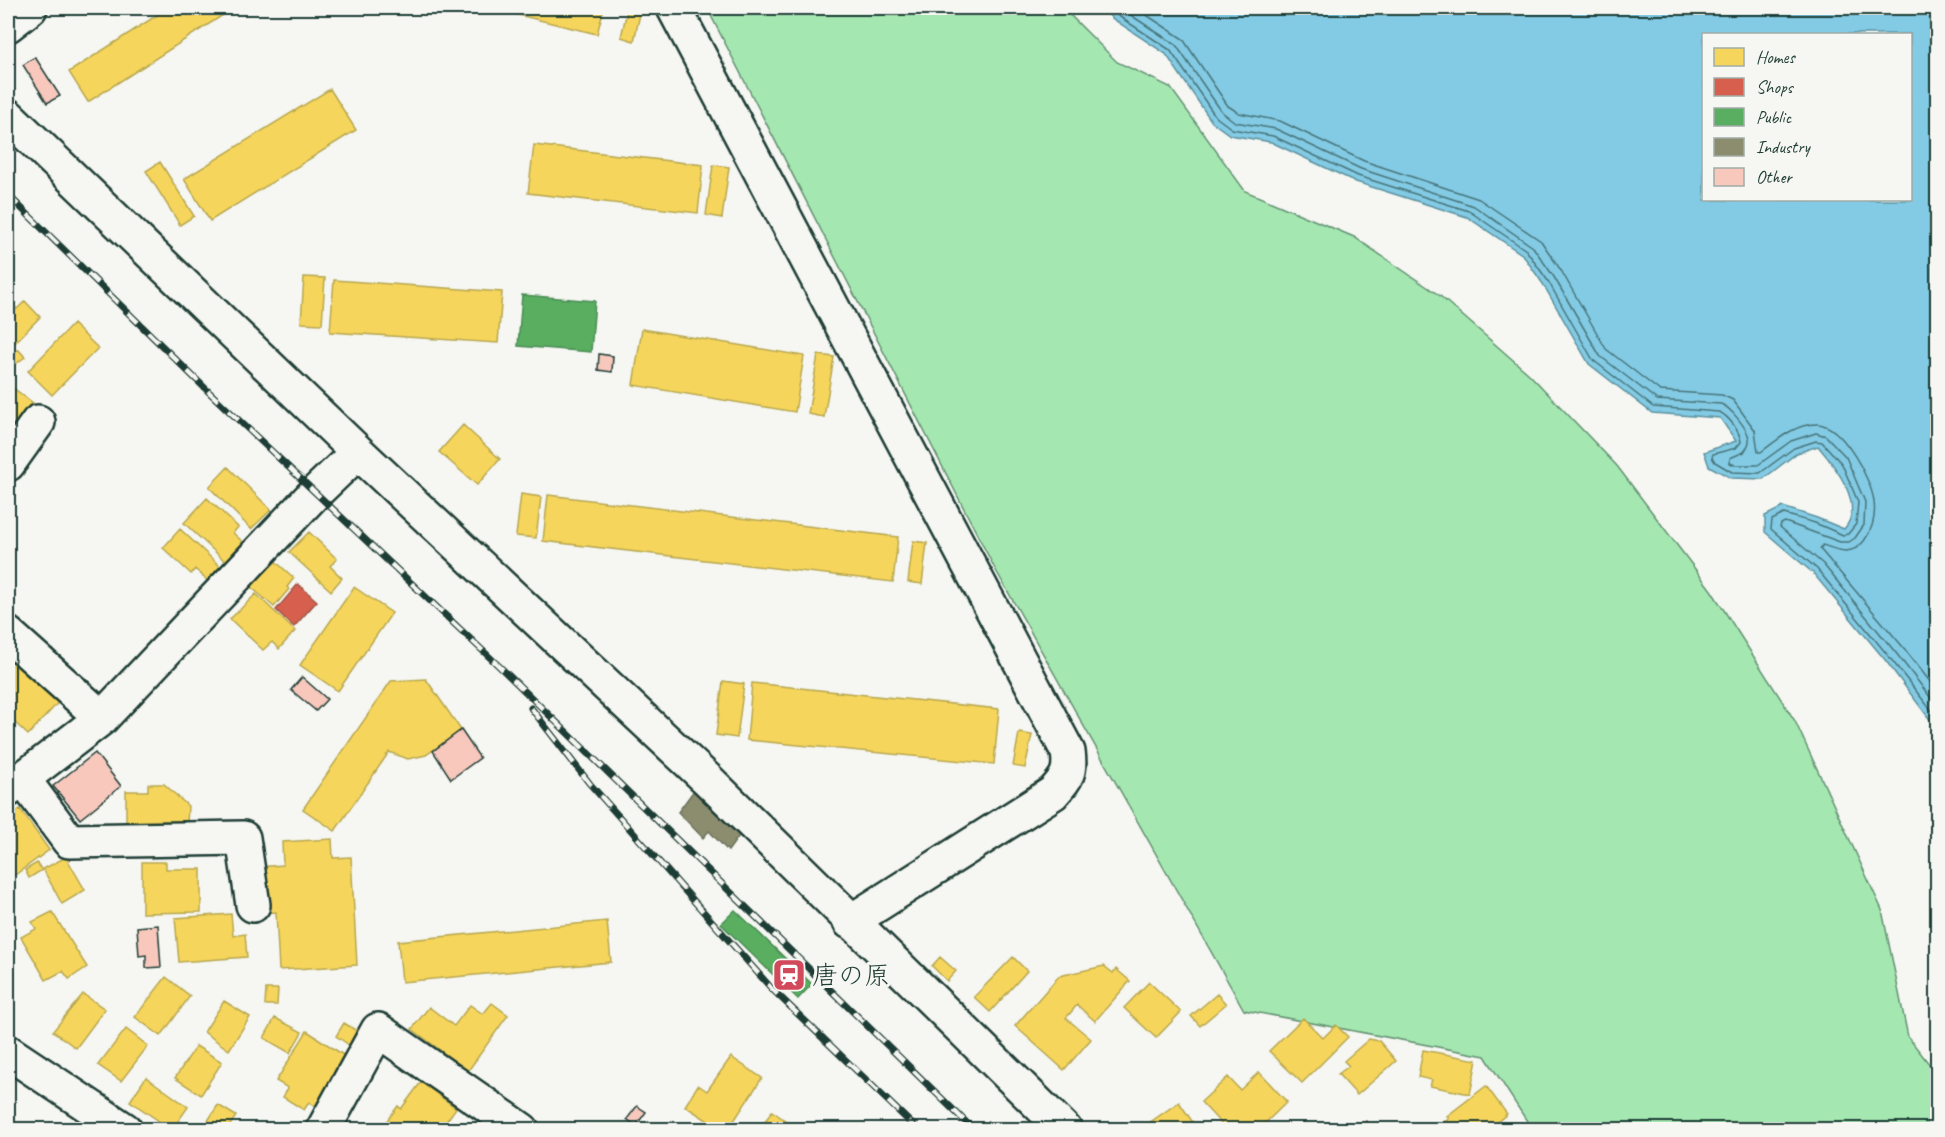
<svg xmlns="http://www.w3.org/2000/svg" width="1945" height="1137" viewBox="0 0 1945 1137" font-family="Caveat,'Klee One',sans-serif">
  <style>
    .green { fill: #a5e7b1; stroke: #629272; stroke-width: 1.5 }
    .water { fill: #83cae4; stroke: #5b929e; stroke-width: 1.5; fill-rule: evenodd }
    .homes { fill: #f6d55c; stroke: #b6a750; stroke-width: 1.5 }
    .shops { fill: #d6604d; stroke: #9f5646; stroke-width: 1.5 }
    .public { fill: #5aae61; stroke: #488c54; stroke-width: 1.5 }
    .industry { fill: #8c8c6e; stroke: #6b745d; stroke-width: 1.5 }
    .lines { fill: none; stroke-linecap: round; stroke-linejoin: round }
    .shore { stroke: #47757a; stroke-width: 1.5 }
    .building { fill: #f8c8bd; stroke: #1f3d34; stroke-width: 1.5 }
    .minor-casing { stroke: #1f3d34; stroke-width: 38 }
    .minor { stroke: #f6f6f2; stroke-width: 33 }
    .rail-casing { stroke: #1f3d34; stroke-width: 7 }
    .rail { stroke: #f6f6f2; stroke-width: 4.5; stroke-dasharray: 14; stroke-linecap: butt }
    .labels { text-anchor: middle; dominant-baseline: central; stroke-width: 6; stroke-linejoin: round; paint-order: stroke }
    .poi-label { font-size: 26px; fill: #1f3d34; stroke: #f6f6f2; text-anchor: start }
  </style>
  <rect width="100%" height="100%" fill="#f6f6f2"/>
  <filter id="ink" filterUnits="userSpaceOnUse"><feTurbulence type="fractalNoise" baseFrequency=".0167" numOctaves="2"/><feDisplacementMap in="SourceGraphic" scale="12" xChannelSelector="R" yChannelSelector="G"/><feConvolveMatrix kernelMatrix="1 2 1 2 8 2 1 2 1" color-interpolation-filters="sRGB"/></filter>
  <g filter="url(#ink)">
    <path class="green" d="M707 8H1063L1117 62 1170 87 1245 191 1354 237 1439 295 1530 375 1617 466 1711 590 1795 721 1882 910 1908 1037 1937 1074V1129H1532L1485 1056 1244 1010 994 567Z"/>
    <path class="water" d="M1101 8H1937V729L1886 661 1813 573 1765 532V516L1783 507 1817 518 1844 529C1866 505 1835 466 1818 446L1797 453 1763 479 1731 478 1709 466 1704 452 1736 441 1720 418 1652 413 1589 364 1543 284 1523 255 1467 217 1356 182 1271 142 1230 135 1212 122 1166 54 1113 19ZM1704 34H1910V200H1704Z"/>
    <path class="homes" d="M168 8H234L88 102 69 72Z
      M490 8H604L597 34Z
      M627 11 640 14 634 41 621 37Z
      M330 89 356 130 210 221 184 179Z
      M534 145 703 165 698 213 528 193Z
      M160 162 194 216 180 225 146 171Z
      M713 165 729 167 722 218 706 215Z
      M304 277 325 278 322 324 301 323Z
      M334 280 502 292 498 343 330 332Z
      M25 301 40 317 8 350V310L13 305 17 309Z
      M73 324 98 348 52 395 28 371Z
      M642 329 804 356 795 412 633 385Z
      M18 349 25 357 9 369 8 367V358Z
      M818 355 834 357 824 417 808 414Z
      M8 384 33 403 8 437Z
      M463 425 500 459 477 485 439 452Z
      M228 467 271 510 251 529 209 487Z
      M521 494 541 497 536 538 516 536Z
      M548 495 898 537 893 582 543 541Z
      M207 498 238 527 233 533 243 542 226 562 184 523Z
      M180 529 222 568 209 582 195 569 191 574 163 548Z
      M309 532 337 559 330 566 342 578 331 591 289 552Z
      M913 541 927 543 922 584 908 582Z
      M274 560 294 578 287 587 289 589 274 607 251 587Z
      M354 587 392 613 338 691 300 665Z
      M256 594 295 631 279 649 272 642 263 650 230 619Z
      M19 647 68 692 28 735 8 716V659Z
      M426 679 461 730 426 755 408 759 389 752 335 831 303 809 391 681Z
      M723 681 744 684 737 738 716 735Z
      M752 683 999 709 994 764 747 740Z
      M1019 733 1032 735 1025 768 1013 766Z
      M148 784H164L188 806 187 824H126V791H148Z
      M20 809 49 850 8 880V818Z
      M332 839 333 858 351 857 357 965 279 970 276 912 261 913 258 867 283 865 282 842Z
      M66 857 85 890 62 904 43 869Z
      M142 862H166V869H201V912L142 913Z
      M37 863 42 870 29 878 25 870Z
      M52 912 87 967 69 979 63 971 46 980 21 937 36 929 32 922Z
      M231 914 233 936 245 934 247 957 179 962 175 918Z
      M607 921 611 962 402 982 398 941Z
      M940 957 956 971 947 981 932 966Z
      M1013 957 1027 971 990 1012 974 997Z
      M1104 966 1113 973 1116 969 1130 981 1095 1021 1077 1005 1066 1018 1091 1039 1064 1070 1015 1026 1059 976Z
      M166 977 190 996 161 1036 135 1017Z
      M1149 982 1181 1012 1156 1038 1124 1008Z
      M266 989H278L277 1005H265Z
      M83 994 105 1009 76 1048 53 1031Z
      M1217 994 1226 1004 1200 1026 1191 1016Z
      M224 1001 250 1017 229 1050 204 1032Z
      M492 1003 508 1015 468 1071 412 1029 429 1007 454 1026 470 1005 483 1014Z
      M275 1018 302 1032 290 1053 264 1038Z
      M1303 1018 1323 1038 1336 1025 1348 1037 1302 1083 1269 1051Z
      M344 1023 368 1038 358 1051 336 1036Z
      M126 1029 148 1046 121 1081 98 1065Z
      M307 1031 351 1060 321 1110 309 1102 304 1110 283 1097 288 1088 276 1081Z
      M1369 1039 1379 1041 1396 1061 1357 1095 1338 1074 1349 1066 1344 1061Z
      M196 1046 222 1062 201 1095 175 1078Z
      M1423 1050 1477 1060 1470 1094 1430 1086 1432 1080 1418 1077Z
      M731 1057 762 1078 728 1130H722L685 1106 698 1085 707 1091Z
      M1259 1072 1287 1102 1258 1130H1227L1201 1102 1228 1077 1240 1090Z
      M146 1077 188 1107 172 1130 130 1101Z
      M421 1082 456 1108 440 1130H387L383 1126 398 1106 401 1109Z
      M1486 1086 1507 1114 1487 1130H1445L1441 1124 1449 1119 1447 1116Z
      M1179 1102 1198 1130H1142V1128Z
      M218 1105 236 1116 227 1130H202Z
      M772 1111 799 1130H759Z"/>
    <path class="shops" d="M298 584 317 601 294 627 276 610Z
      M1366 1121 1373 1130H1355Z"/>
    <path class="public" d="M522 295 595 301 591 352 518 346Z
      M735 910 812 984 798 999 721 924Z"/>
    <path class="industry" d="M695 789 741 833 728 851 709 831 703 838 678 812Z"/>
    <g class="lines">
      <path class="shore" d="M1110 8 1117 15 1170 50 1216 117 1232 129 1273 136 1358 176 1469 211 1526 250 1548 281 1593 360 1653 407 1719 412C1729 416 1740 432 1741 442L1736 448 1713 454 1712 457 1715 462 1732 472 1760 473 1794 448 1816 441 1822 442 1842 464 1858 502 1856 524 1848 534 1843 535 1815 523 1784 514 1772 520 1771 529 1817 569 1890 658 1938 719
        M1120 8 1176 45 1222 112 1235 122 1276 129 1361 169 1474 206 1533 247 1554 277 1600 356 1657 400 1721 404C1730 407 1747 428 1749 438 1750 444 1747 447 1744 452L1730 458V463L1735 465H1758L1791 441 1816 433 1826 436 1846 457 1865 502 1864 525 1855 538 1849 542H1840L1785 522 1781 524 1780 527 1823 564 1896 653 1938 707
        M1136 8 1183 39 1228 106 1239 113 1280 121 1364 161 1479 199 1541 241 1562 272 1606 349 1660 391 1722 395 1733 400 1755 430 1758 452H1761C1777 440 1796 423 1818 424 1842 425 1872 480 1874 502 1876 517 1873 529 1864 541 1852 556 1839 551 1823 545L1820 549 1903 647 1938 692"/>
    </g>
    <path class="building" d="M35 57 60 96 47 103 23 65Z
      M599 354 613 356 612 372 598 370Z
      M302 677 327 699 316 711 291 690Z
      M461 730 480 758 451 779 433 751Z
      M95 753 121 786 80 819 53 786Z
      M158 925 161 967 146 968V955L139 956 137 927Z
      M637 1106 646 1112 636 1126 627 1119Z"/>
    <g class="lines">
      <g class="minor-casing">
        <path id="minor" d="M674 8 1068 752C1071 772 1067 778 1053 793L850 922
          M8 25 30 8
          M8 116 358 452 707 779 1065 1130
          M8 464 38 422
          M8 634 102 718
          M23 779 69 841 243 838 253 905
          M8 790 102 718 315 493 358 452
          M8 1052 125 1130
          M323 1130 378 1030 522 1130"/>
      </g>
      <use href="#minor" class="minor"/>
      <g class="rail-casing">
        <path id="rail" d="M8 195 210 393 499 666 974 1130
          M531 708 590 784 772 989 918 1130"/>
      </g>
      <use href="#rail" class="rail"/>
    </g>
  </g>
  <defs>
    <g id="station-square" transform="scale(1.725)"><rect x="-9" y="-9" width="18" height="18" rx="4" fill="#d1495b" stroke="#f6f6f2"/><path d="M-3-6H3Q5-6 5-4V2Q5 4 3 4L4.5 6H3L1.5 4h-3L-3 6H-4.5L-3 4Q-5 4-5 2V-4Q-5-6-3-6ZM-3.5-4v3h7v-3ZM-3.5 1v1.5H-2V1ZM2 1v1.5H3.5V1Z" fill="#fff"/></g>
  </defs>
  <g fill-rule="evenodd">
    <use href="#station-square" x="789" y="975"/>
  </g>
  <g class="labels">
    <g class="poi-label">
      <text x="812" y="975">唐の原</text>
    </g>
  </g>
  <rect width="1945" height="1137" fill="none" stroke="#f6f6f2" stroke-width="30"/>
  <rect x="15" y="15" width="1915" height="1107" fill="none" stroke="#1f3d34" stroke-width="2" filter="url(#ink)"/>
  <rect x="1702" y="33" width="210" height="168" fill="#f6f6f2" stroke="#a0aca6" stroke-width="1.5"/>
  <rect x="1714" y="48" width="30" height="18" fill="#f6d55c" stroke="#a0aca6" stroke-width="1.5"/>
  <text x="1756" y="63" font-size="18" fill="#1f3d34">Homes</text>
  <rect x="1714" y="78" width="30" height="18" fill="#d6604d" stroke="#a0aca6" stroke-width="1.5"/>
  <text x="1756" y="93" font-size="18" fill="#1f3d34">Shops</text>
  <rect x="1714" y="108" width="30" height="18" fill="#5aae61" stroke="#a0aca6" stroke-width="1.5"/>
  <text x="1756" y="123" font-size="18" fill="#1f3d34">Public</text>
  <rect x="1714" y="138" width="30" height="18" fill="#8c8c6e" stroke="#a0aca6" stroke-width="1.5"/>
  <text x="1756" y="153" font-size="18" fill="#1f3d34">Industry</text>
  <rect x="1714" y="168" width="30" height="18" fill="#f8c8bd" stroke="#a0aca6" stroke-width="1.5"/>
  <text x="1756" y="183" font-size="18" fill="#1f3d34">Other</text>
</svg>
